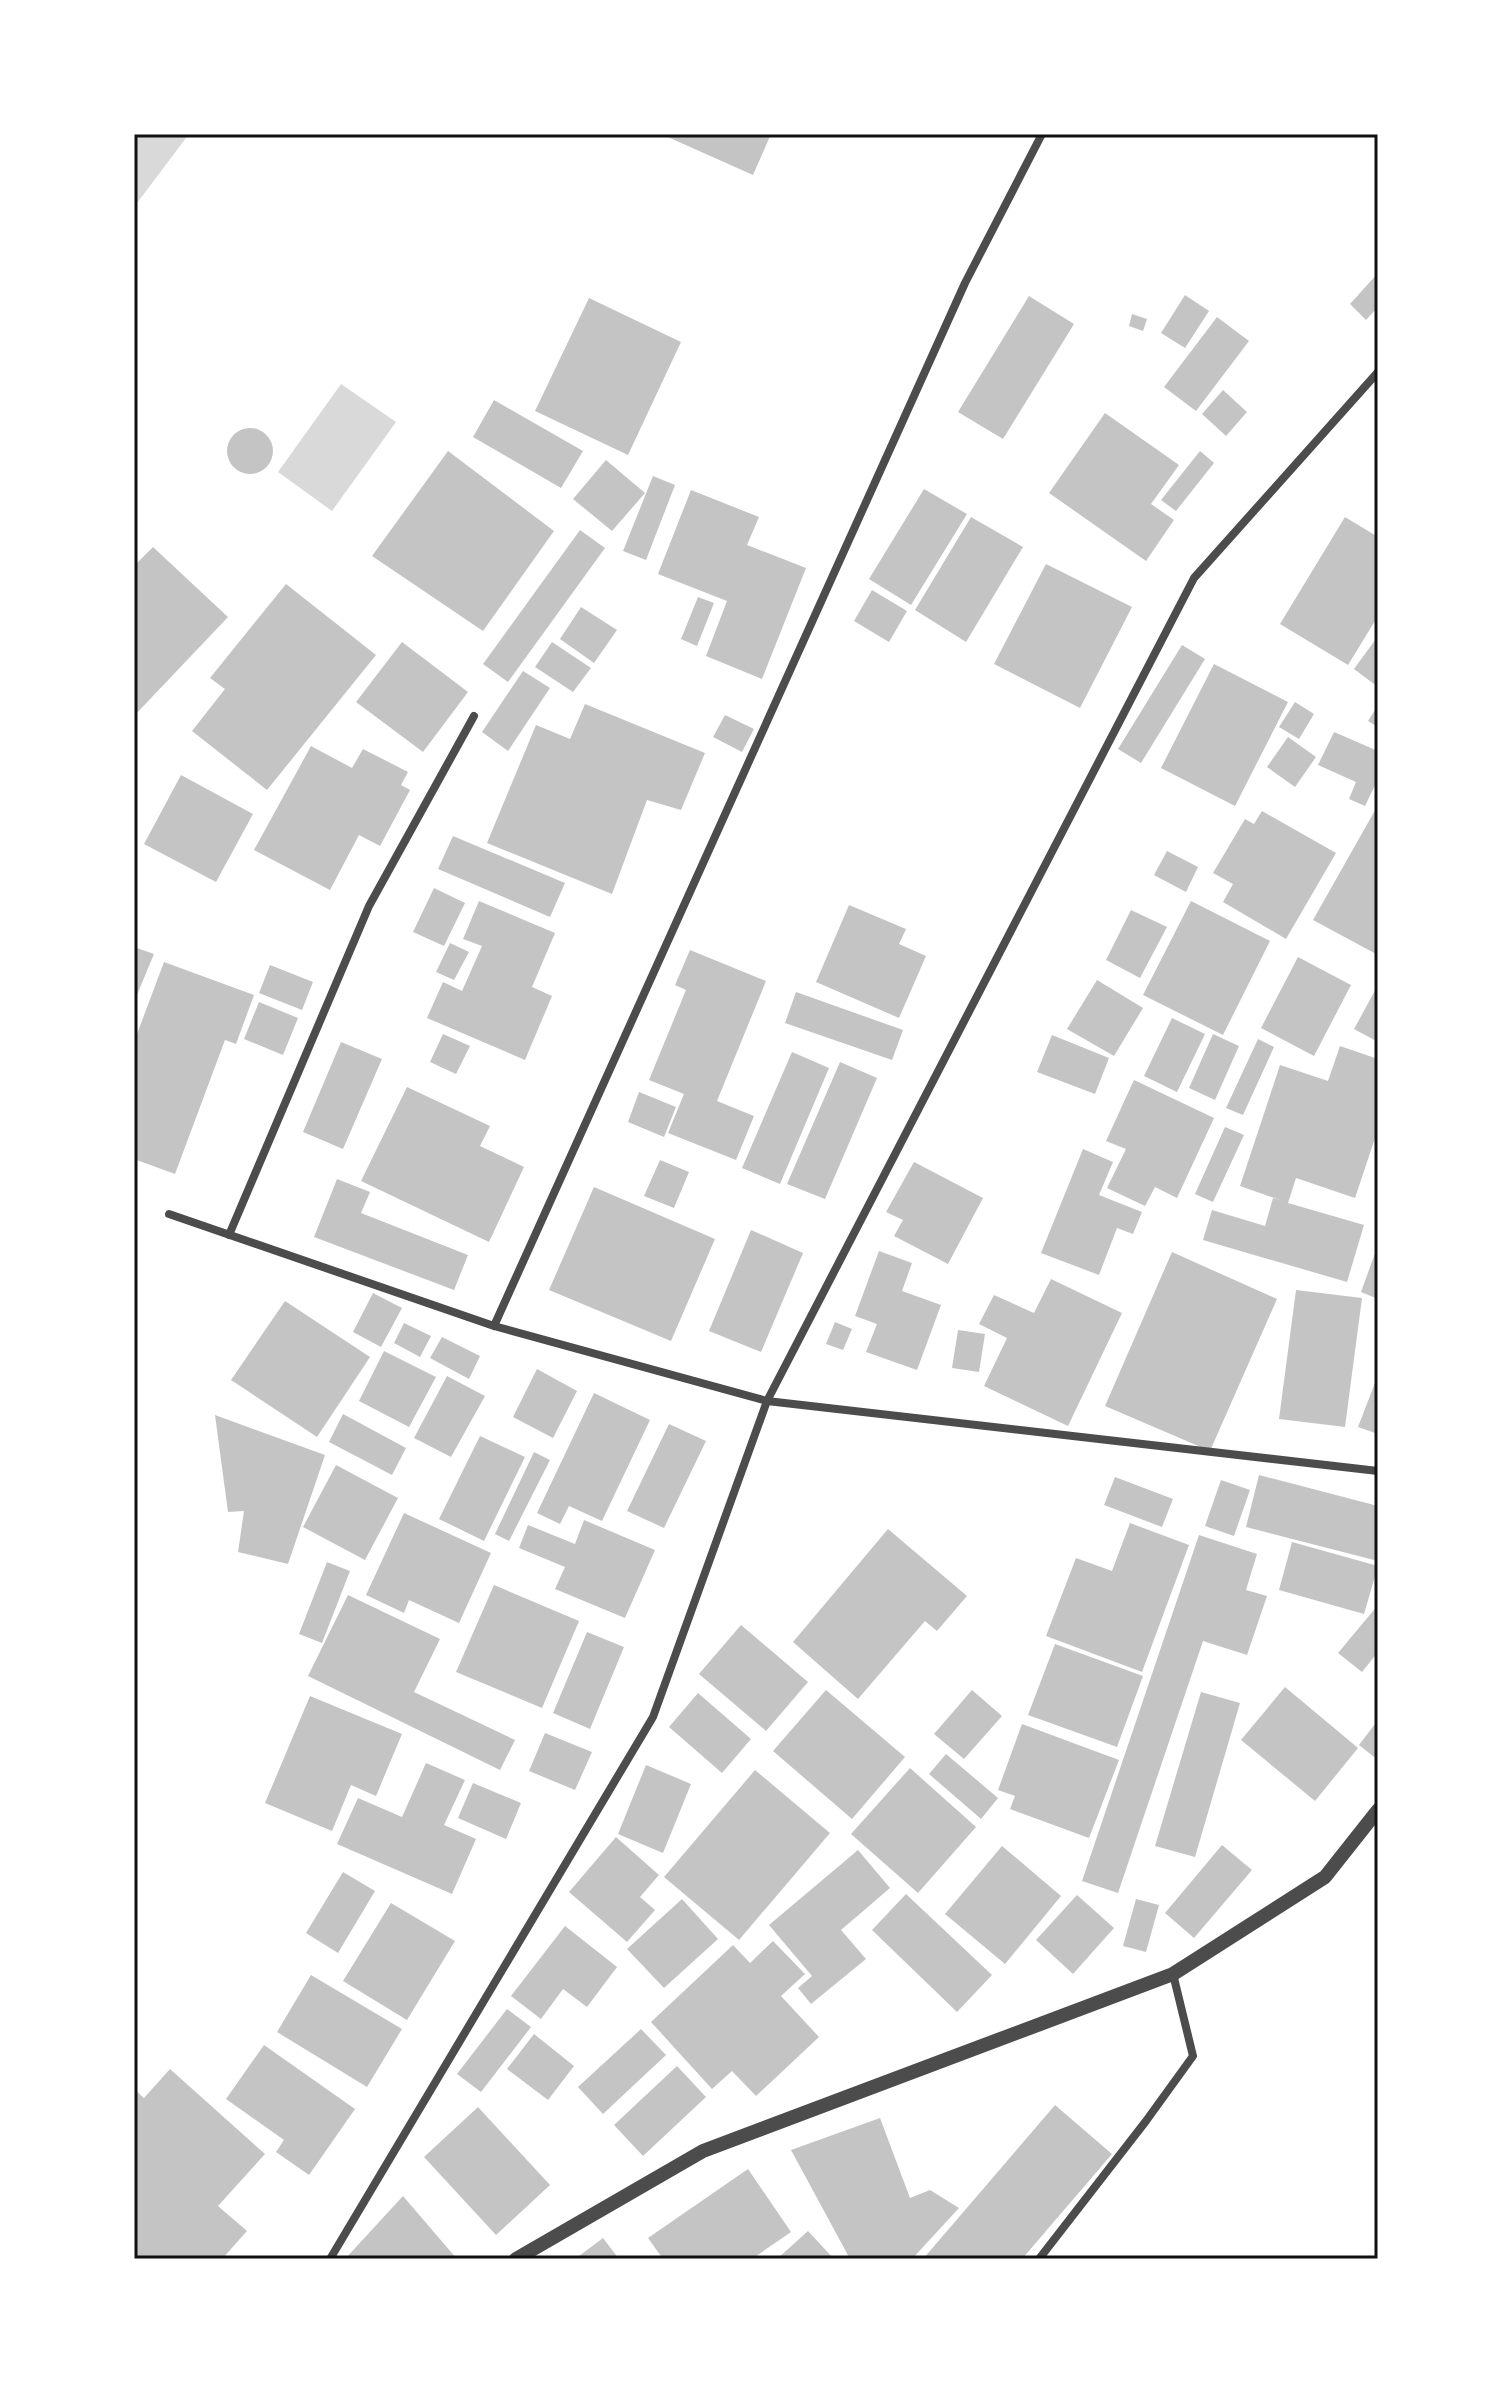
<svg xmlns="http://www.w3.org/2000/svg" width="1512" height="2393" viewBox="0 0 1512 2393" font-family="'Alegreya Sans',sans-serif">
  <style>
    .water { fill: #d9d9d9 }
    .building { fill: #c4c4c4 }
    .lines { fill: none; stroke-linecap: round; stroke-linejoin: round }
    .minor { stroke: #4c4c4c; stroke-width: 8 }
    .tertiary { stroke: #4c4c4c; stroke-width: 14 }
    .neatline { fill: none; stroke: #111; stroke-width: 3 }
  </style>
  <rect width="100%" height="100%" fill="#fff"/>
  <path class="water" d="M134 134H189L134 207Z
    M341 384 396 422 332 511 278 472Z"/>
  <path class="building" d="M661 134H771L753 175Z
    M1378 273V307L1366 320 1350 304Z
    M1185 295 1209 311 1185 348 1161 333Z
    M1029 296 1074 324 1003 439 958 412Z
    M589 298 681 342 628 455 535 411Z
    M1132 314 1147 319 1143 331 1129 326Z
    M1217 317 1249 341 1196 411 1164 387Z
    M1223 390 1247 412 1226 436 1202 414Z
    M494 400 583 451 561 488 473 437Z
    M1105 413 1179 465 1151 504 1174 520 1146 561 1049 493Z
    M227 451a23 23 0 1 1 46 0a23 23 0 1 1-46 0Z
    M448 451 554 531 483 631 372 556Z
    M1200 451 1214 463 1176 511 1161 500Z
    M606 460 645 493 612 531 573 499Z
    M653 476 675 485 646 560 623 551Z
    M924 489 967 514 911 605 869 579Z
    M691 490 759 517 747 545 806 568 762 679 706 656 727 601 658 574Z
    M971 517 1023 547 966 642 915 610Z
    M1345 517 1378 537V616L1348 665 1280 624Z
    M580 530 605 548 508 682 483 664Z
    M153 547 228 617 134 716V566Z
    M1046 564 1132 607 1080 708 994 664Z
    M286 584 376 655 267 790 192 731 225 689 210 678Z
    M872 590 907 611 889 642 854 621Z
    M698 597 714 603 697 646 681 639Z
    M581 607 617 630 594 663 560 639Z
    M1378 636V678L1374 684 1354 669Z
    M402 642 468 692 423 752 356 702Z
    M552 642 591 668 573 692 535 667Z
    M1182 645 1205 659 1141 763 1118 749Z
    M1214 664 1288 702 1235 806 1161 768Z
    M523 671 550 688 508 751 482 732Z
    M1295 702 1314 714 1299 739 1279 727Z
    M585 704 705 753 681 810 647 800 612 894 487 843 536 725 570 739Z
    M1378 705V727L1368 721Z
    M725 715 754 729 742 752 713 737Z
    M1334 732 1378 751V779L1365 806 1349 799 1356 782 1318 765Z
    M1288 737 1316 757 1295 787 1267 767Z
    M311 746 352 768 363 749 408 772 401 785 410 790 380 846 359 835 330 890 254 850Z
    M181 775 253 814 216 882 144 844Z
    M1378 805V955L1313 920Z
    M1262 811 1336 853 1286 939 1223 902 1233 884 1213 873 1245 819 1254 824Z
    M453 836 565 883 550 917 438 869Z
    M1167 851 1198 867 1186 892 1154 875Z
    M434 888 465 903 444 946 413 932Z
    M479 901 555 933 532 987 552 996 525 1060 427 1018 443 982 462 991 482 946 463 939Z
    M1191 901 1270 941 1223 1035 1143 995Z
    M849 905 906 929 899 944 926 956 899 1018 816 982Z
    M1131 910 1167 927 1140 978 1106 960Z
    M450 943 469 952 454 980 436 972Z
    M134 947 154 954 134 1002Z
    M690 950 766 981 717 1101 754 1116 736 1160 668 1133 684 1094 649 1080 686 990 675 985Z
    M1298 957 1351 985 1314 1056 1261 1028Z
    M164 962 254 995 236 1044 225 1040 175 1174 134 1159V1042Z
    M270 965 313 982 302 1010 259 993Z
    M1097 980 1143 1008 1114 1056 1067 1029Z
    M1378 985V1042L1354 1029Z
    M796 992 903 1030 892 1060 785 1023Z
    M259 1002 298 1018 283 1055 244 1039Z
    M1172 1018 1205 1034 1177 1092 1144 1076Z
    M443 1034 470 1046 456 1074 430 1062Z
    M1213 1034 1239 1046 1215 1100 1189 1088Z
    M1052 1035 1109 1058 1095 1094 1037 1072Z
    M1258 1039 1274 1047 1243 1115 1226 1108Z
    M341 1042 382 1059 343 1149 303 1132Z
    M1340 1046 1378 1059V1129L1355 1198 1296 1178 1288 1203 1364 1225 1347 1282 1203 1240 1212 1210 1265 1226 1273 1198 1283 1201 1240 1186 1280 1065 1328 1081Z
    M792 1052 829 1068 780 1184 742 1168Z
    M840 1062 877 1078 825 1199 787 1184Z
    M1134 1080 1214 1118 1177 1198 1155 1187 1145 1206 1107 1188 1126 1149 1106 1141Z
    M407 1087 490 1126 480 1146 524 1167 489 1242 361 1181Z
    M639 1092 676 1107 664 1137 628 1122Z
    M1225 1127 1244 1135 1213 1202 1195 1194Z
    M1083 1149 1113 1162 1099 1195 1142 1212 1133 1234 1117 1228 1099 1275 1041 1253Z
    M660 1160 689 1172 674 1208 644 1196Z
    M914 1162 983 1198 948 1264 894 1236 903 1220 886 1212Z
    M337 1179 370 1192 361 1213 468 1255 454 1290 314 1237Z
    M594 1187 715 1239 671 1341 549 1290Z
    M751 1230 803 1253 761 1352 709 1331Z
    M1378 1245V1299L1361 1292Z
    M879 1251 912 1263 902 1291 941 1305 917 1370 866 1352 877 1324 855 1316Z
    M1172 1252 1277 1299 1210 1451 1105 1406Z
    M1051 1279 1122 1313 1068 1426 984 1386 1007 1338 979 1324 994 1295 1034 1313Z
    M1296 1290 1362 1298 1345 1427 1279 1419Z
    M373 1293 402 1308 381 1347 353 1332Z
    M285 1301 370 1357 317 1437 231 1380Z
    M835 1322 852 1329 843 1350 826 1344Z
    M404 1323 431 1336 420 1357 394 1343Z
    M958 1330 985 1334 979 1372 952 1368Z
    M442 1337 480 1356 469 1379 430 1358Z
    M384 1351 436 1377 409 1427 359 1401Z
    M537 1369 577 1391 553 1438 513 1417Z
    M1378 1375V1434L1358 1427Z
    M447 1376 485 1396 451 1457 414 1438Z
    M594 1393 650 1420 602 1521 569 1506 560 1524 537 1513Z
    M343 1414 406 1448 392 1475 329 1442Z
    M215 1415 325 1455 288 1564 238 1552 244 1511 228 1512Z
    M669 1424 706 1441 664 1528 627 1511Z
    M480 1436 525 1457 484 1541 439 1519Z
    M534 1452 550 1460 509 1541 495 1534Z
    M336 1465 398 1498 365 1560 303 1527Z
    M1259 1475 1378 1506V1561L1246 1527Z
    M1115 1477 1173 1499 1162 1527 1104 1505Z
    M1221 1480 1250 1490 1234 1536 1205 1526Z
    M404 1513 491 1553 459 1623 409 1600 404 1613 366 1595Z
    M584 1520 655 1550 625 1618 555 1589 565 1567 519 1548 528 1525 575 1544Z
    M1130 1523 1189 1545 1142 1672 1046 1636 1076 1558 1112 1571Z
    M888 1529 967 1596 937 1631 925 1621 858 1699 793 1642Z
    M1199 1535 1257 1554 1246 1590 1267 1596 1247 1655 1203 1641 1118 1893 1082 1881Z
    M1292 1542 1378 1566 1364 1614 1279 1590Z
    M327 1562 350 1571 322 1643 299 1634Z
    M494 1585 579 1621 542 1708 456 1672Z
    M348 1595 440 1639 414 1692 515 1740 500 1770 308 1676Z
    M1378 1605V1652L1362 1672 1338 1653Z
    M741 1625 808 1682 766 1731 699 1674Z
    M587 1632 624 1647 590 1729 553 1713Z
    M1055 1644 1143 1676 1117 1747 1028 1715Z
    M1285 1687 1358 1748 1315 1801 1241 1740Z
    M826 1690 905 1757 852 1819 773 1751Z
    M972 1690 1002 1716 964 1759 934 1734Z
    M1201 1692 1240 1703 1195 1857 1155 1846Z
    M698 1693 751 1739 722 1773 669 1727Z
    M310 1696 402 1734 376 1796 351 1785 332 1831 265 1803Z
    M1378 1720V1760L1359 1745Z
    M1022 1724 1119 1760 1089 1838 1010 1809 1015 1796 998 1790Z
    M545 1733 592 1752 575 1790 529 1771Z
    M946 1754 998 1798 981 1819 929 1774Z
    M426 1763 465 1780 444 1825 476 1839 452 1894 337 1844 358 1798 402 1817Z
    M646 1765 691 1784 663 1853 618 1834Z
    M910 1768 976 1827 918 1893 851 1834Z
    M755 1770 830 1833 739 1940 664 1877Z
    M473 1783 521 1803 506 1839 458 1818Z
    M616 1837 659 1875 640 1897 655 1910 627 1942 569 1892Z
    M1222 1845 1252 1870 1194 1938 1165 1913Z
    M1002 1846 1061 1896 1005 1964 945 1914Z
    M858 1850 890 1888 841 1930 866 1959 811 2004 798 1988 812 1976 769 1925Z
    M343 1872 375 1891 338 1953 306 1933Z
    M906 1894 992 1975 957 2012 872 1930Z
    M1077 1895 1114 1928 1073 1974 1036 1940Z
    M682 1899 718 1939 664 1988 627 1949Z
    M1136 1899 1159 1905 1146 1952 1123 1946Z
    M391 1903 455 1941 407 2020 343 1981Z
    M565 1926 617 1967 587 2007 563 1989 541 2019 511 1996Z
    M773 1941 805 1974 781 1996 819 2037 756 2096 732 2071 712 2089 651 2022 733 1945 750 1963Z
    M311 1975 402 2029 367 2087 277 2032Z
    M507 2009 531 2027 481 2092 457 2074Z
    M641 2029 666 2055 603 2114 578 2087Z
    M534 2034 574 2066 548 2100 507 2069Z
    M264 2045 355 2109 309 2175 276 2152 284 2140 226 2099Z
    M677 2066 706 2097 643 2156 614 2125Z
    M170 2069 265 2154 218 2206 247 2231 222 2259H134V2089L144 2098Z
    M1055 2105 1112 2154 1022 2259H923Z
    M478 2107 550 2185 496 2235 424 2157Z
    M880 2118 910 2198 930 2190 959 2208 912 2259H850L791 2150Z
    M748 2169 791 2232 752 2259H663L648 2238Z
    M403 2196 457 2259H345Z
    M808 2231 834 2259H777Z
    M603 2238 619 2259H575Z"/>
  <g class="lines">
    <path class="minor" d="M169 1214 494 1326 767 1401 1378 1471
      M229 1235 369 906 474 716
      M494 1326 965 283 1042 134
      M330 2259 653 1717 767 1401 1194 578 1378 372
      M1039 2259 1146 2121 1193 2056 1173 1974"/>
    <path class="tertiary" d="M516 2259 703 2151 1173 1974 1325 1877 1378 1810"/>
  </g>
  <rect width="1512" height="2393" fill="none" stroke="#ffffff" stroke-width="272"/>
  <rect x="136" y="136" width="1240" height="2121" class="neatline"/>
</svg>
